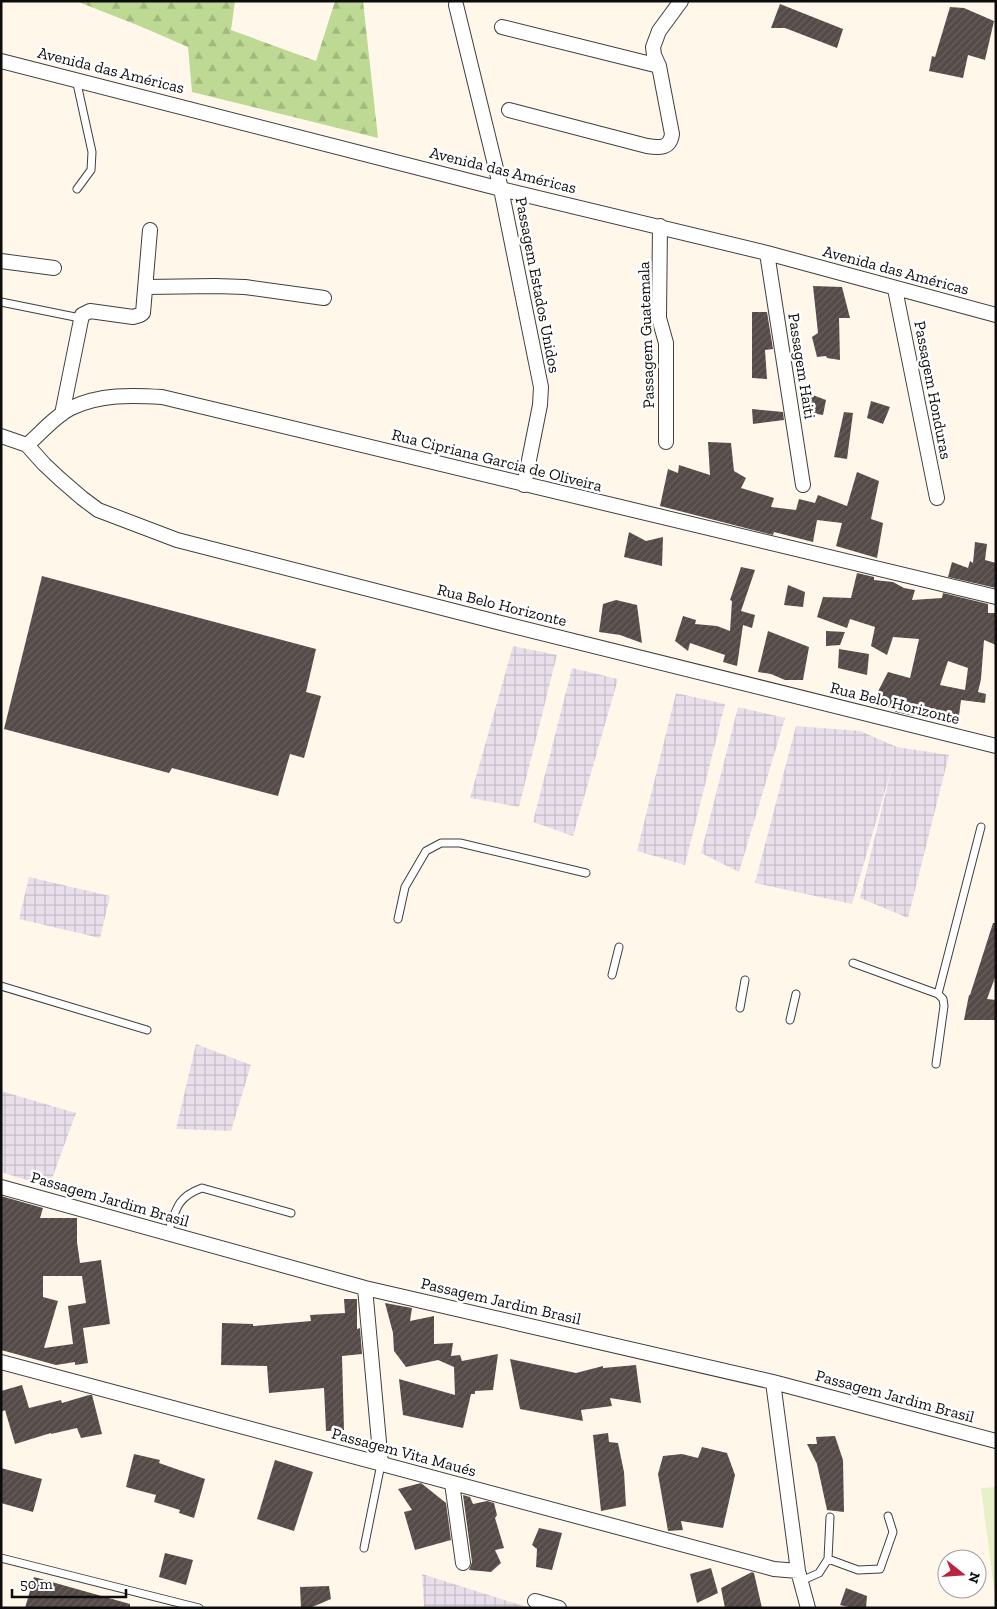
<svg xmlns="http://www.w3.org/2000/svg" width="997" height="1609" viewBox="0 0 997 1609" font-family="'Zilla Slab',serif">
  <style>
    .industrial { fill: url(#industrial-grid) }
    .forest { fill: url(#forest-firs) }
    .pitch { fill: #e7f0c6 }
    .building { fill: url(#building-hatch); fill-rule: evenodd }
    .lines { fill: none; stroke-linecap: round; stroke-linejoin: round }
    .lane-casing { stroke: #3f3f3f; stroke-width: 9 }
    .street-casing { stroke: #3f3f3f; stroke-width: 16 }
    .lane { stroke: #fff; stroke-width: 7 }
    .street { stroke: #fff; stroke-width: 14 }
    .labels { text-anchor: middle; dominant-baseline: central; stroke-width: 5; stroke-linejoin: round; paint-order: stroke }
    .street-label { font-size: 16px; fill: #0c0c0c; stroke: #fff }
  </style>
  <defs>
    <pattern id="industrial-grid" width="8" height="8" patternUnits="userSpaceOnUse" patternTransform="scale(1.25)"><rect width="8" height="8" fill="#e8dfeb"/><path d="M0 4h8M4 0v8" fill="none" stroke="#c6bec8"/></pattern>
    <pattern id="forest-firs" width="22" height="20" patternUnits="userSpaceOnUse" patternTransform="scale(1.25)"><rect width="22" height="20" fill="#bdd994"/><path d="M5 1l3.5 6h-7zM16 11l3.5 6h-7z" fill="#a1b97e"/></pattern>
    <pattern id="building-hatch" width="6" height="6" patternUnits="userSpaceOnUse" patternTransform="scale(1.25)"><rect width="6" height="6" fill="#544b48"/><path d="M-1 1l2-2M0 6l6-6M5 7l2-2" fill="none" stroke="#68605e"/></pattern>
  </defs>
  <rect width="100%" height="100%" fill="#fff8ea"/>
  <path class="industrial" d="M513 646 557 655 519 807 470 798Z
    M572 668 618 679 573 836 533 822Z
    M676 693 725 704 685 865 637 851Z
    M738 707 785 718 739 872 701 853Z
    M796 726 860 731 897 747 949 755 908 918 860 898 892 767 852 904 755 883Z
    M29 877 110 896 100 938 19 919Z
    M196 1044 251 1065 231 1131 176 1129Z
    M1 1091 76 1113 49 1187 1 1172Z
    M422 1574 530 1608H424Z"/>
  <path class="forest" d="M76 1H235L231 30 316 61 335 1H363L378 138 192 92 188 47 142 27Z"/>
  <path class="pitch" d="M996 1487V1604L981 1488Z"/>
  <path class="building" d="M780 4 843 29 837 48 785 28H771Z
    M950 7 964 8 994 21 985 60 968 55 963 78 929 71 932 56 935 57Z
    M813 286 842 287 850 318H839L840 360 827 358 826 356 817 357 812 337 818 333Z
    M752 312H767L773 349 765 350 767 379 752 378Z
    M810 394 826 400 823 415 812 413Z
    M871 401 890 407 883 424 867 418Z
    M752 409 783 412 784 420 753 424Z
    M844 412 853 413 847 459 834 457Z
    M708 442 731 443 734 471 746 478 741 488 774 498 771 507 796 510 799 499 815 503 818 495 847 506 857 472 879 481 871 519 883 523 877 558 836 546 842 523 817 520 813 542 774 532 773 535 660 506 668 469 678 473 679 465 710 475Z
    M629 532 646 541 663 537 662 566 624 557Z
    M975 542 987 544 985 560 996 563V588L948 577 952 562 968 568 970 561 973 563Z
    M741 567 755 570 741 611 755 615 752 628 743 625 737 666 723 662 725 655 690 643 688 651 675 641 683 616 696 620 695 624 717 626 730 631 732 601 730 600Z
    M857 573 874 577V580L893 582 904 588 915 590 912 600 942 598 943 593 988 604V613H996V645L984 640 981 679 978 692 986 694 985 703 961 700 958 723 932 716H914L896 712 885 705 873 701 888 672 910 678 919 639 893 637 887 655 871 646 875 627 850 619 847 628 817 617 823 597 851 598ZM948 661 968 668 965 690 940 685Z
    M42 576 316 649 306 692 321 696 304 758 290 754 278 796 172 768 169 773 4 729Z
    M788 585 805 592 803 607 784 605Z
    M616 600 637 605 642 643 620 635 599 632 603 604Z
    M768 631 809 647 803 680H785L771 674 758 672Z
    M826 631 845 632 840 645 826 646Z
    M839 649 869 654 867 675 838 668Z
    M993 923H996V975L987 999 996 1000V1020H964L969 995H970Z
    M1 1196 43 1208 40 1218H77V1242L80 1263 101 1260 110 1324 83 1328 88 1363 75 1365V1362L56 1365 1 1350ZM43 1276H82L86 1303 68 1306 73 1344 44 1348 58 1301 43 1297Z
    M344 1299H357V1329L360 1328 362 1354 342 1356 344 1430 326 1431 324 1388 269 1393 267 1366 221 1365 222 1323 253 1324V1326L311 1321 310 1315 345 1313Z
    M385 1303 412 1308 410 1321 434 1316V1344L453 1343 451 1356 460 1355 462 1361 498 1354 493 1390 475 1391V1394H471L463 1428 403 1415 399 1379 455 1395 454 1367 438 1360 406 1367 394 1351 393 1333Z
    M510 1359 576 1373 603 1366V1368L636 1365 641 1403 610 1398 612 1406 581 1410 583 1421 520 1409Z
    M22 1385 29 1408 61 1400 62 1403 89 1395H92L102 1434 81 1438 77 1428 51 1434V1433L15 1444 5 1410 1 1412V1391Z
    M608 1433 609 1442 618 1443 624 1472 626 1506 601 1511 593 1435Z
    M835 1436 843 1460 844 1512 827 1510 817 1464 807 1444H817L816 1437Z
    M702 1447 727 1453 735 1475 723 1528 681 1521 683 1530 668 1531 658 1474 663 1456 682 1454 698 1458Z
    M134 1454 160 1460 159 1463 205 1479 194 1518 179 1513 180 1510 154 1502 156 1495 126 1487Z
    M275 1460 313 1472 294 1531 257 1519Z
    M1 1468 42 1479 33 1512 1 1503Z
    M421 1483 446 1503 451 1540 415 1550 404 1512 412 1510 398 1489Z
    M463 1495 470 1497 473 1504 487 1501 494 1503 497 1515 495 1518 504 1548 495 1550 501 1563 491 1572 469 1570 472 1562Z
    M539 1528 562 1533 552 1570 536 1567 537 1549 532 1545Z
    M165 1553 193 1560 186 1585 159 1577Z
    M711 1568 718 1593 697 1603 690 1574Z
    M752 1572 754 1573 762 1608H725L721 1588Z
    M34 1577 130 1604V1608H25Z
    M329 1586 331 1599 310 1608H301L300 1587Z
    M846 1588 867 1596 866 1608H853L840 1605Z"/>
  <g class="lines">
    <g class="lane-casing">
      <path id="lane" d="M76 79 92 152 91 170 77 189
        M1 302 80 318
        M398 919 405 887 426 851 441 843H460L586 873
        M853 963 938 994 943 999 944 1006 936 1064
        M612 975 619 947
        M1 986 147 1030
        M938 994 981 827
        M740 1008 745 980
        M790 1020 796 994
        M168 1233C176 1209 177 1197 202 1188L291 1213
        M364 1548 381 1464
        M1 1558 199 1608
        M828 1559 858 1570 880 1569 893 1532 888 1516
        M801 1581 819 1573 828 1559 830 1517"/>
    </g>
    <g class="street-casing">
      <path id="street" d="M456 5 501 189 541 387 540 405 524 485
        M502 27 659 66
        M1 61 501 189 767 253 996 315
        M509 110 647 146C659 148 670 149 672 134L659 66 654 55 653 47 659 31 681 1
        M660 226 659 318 666 343V442
        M767 253 803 485
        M1 261 54 268
        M146 287 215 286 245 287 324 298
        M895 289 937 498
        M62 414 82 315 90 311 133 317 140 315 143 313 150 230
        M1 436 27 445
        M27 445 44 464 60 479 82 498 98 510 177 540 501 623 996 746
        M27 445C41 433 55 416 71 408 100 394 132 395 162 397L996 597
        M1 1187 365 1288 773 1382 996 1441
        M365 1288 381 1464
        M1 1362 774 1569 798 1571
        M773 1382 798 1571 808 1608
        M452 1483 463 1563
        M535 1601 559 1608"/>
    </g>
    <use href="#lane" class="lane"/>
    <use href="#street" class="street"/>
  </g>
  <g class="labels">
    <g class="street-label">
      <text transform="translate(111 70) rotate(14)">Avenida das Américas</text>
      <text transform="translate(503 170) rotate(14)">Avenida das Américas</text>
      <text transform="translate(896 270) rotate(15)">Avenida das Américas</text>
      <text transform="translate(538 285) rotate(79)">Passagem Estados Unidos</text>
      <text transform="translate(646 335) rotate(-92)">Passagem Guatemala</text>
      <text transform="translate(802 366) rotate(81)">Passagem Haiti</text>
      <text transform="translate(933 390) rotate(79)">Passagem Honduras</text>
      <text transform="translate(497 460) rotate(14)">Rua Cipriana Garcia de Oliveira</text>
      <text transform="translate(502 605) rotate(14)">Rua Belo Horizonte</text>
      <text transform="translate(895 703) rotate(14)">Rua Belo Horizonte</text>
      <text transform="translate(110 1199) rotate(16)">Passagem Jardim Brasil</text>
      <text transform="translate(501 1301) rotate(13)">Passagem Jardim Brasil</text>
      <text transform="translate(895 1396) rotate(15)">Passagem Jardim Brasil</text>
      <text transform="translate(404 1452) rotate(15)">Passagem Vita Maués</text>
    </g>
  </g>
  <rect width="997" height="1609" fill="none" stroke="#0c0c0c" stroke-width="5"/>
  <g transform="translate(962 1574) rotate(107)"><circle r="24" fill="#ffffff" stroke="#9e9e9e"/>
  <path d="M0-4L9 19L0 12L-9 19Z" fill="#bb2441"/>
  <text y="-8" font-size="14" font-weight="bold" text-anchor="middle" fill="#0c0c0c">N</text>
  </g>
  <path d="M12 1589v8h114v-8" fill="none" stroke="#0c0c0c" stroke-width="2.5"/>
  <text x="20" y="1589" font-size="15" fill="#0c0c0c" stroke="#ffffff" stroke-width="4" paint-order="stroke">50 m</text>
</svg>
